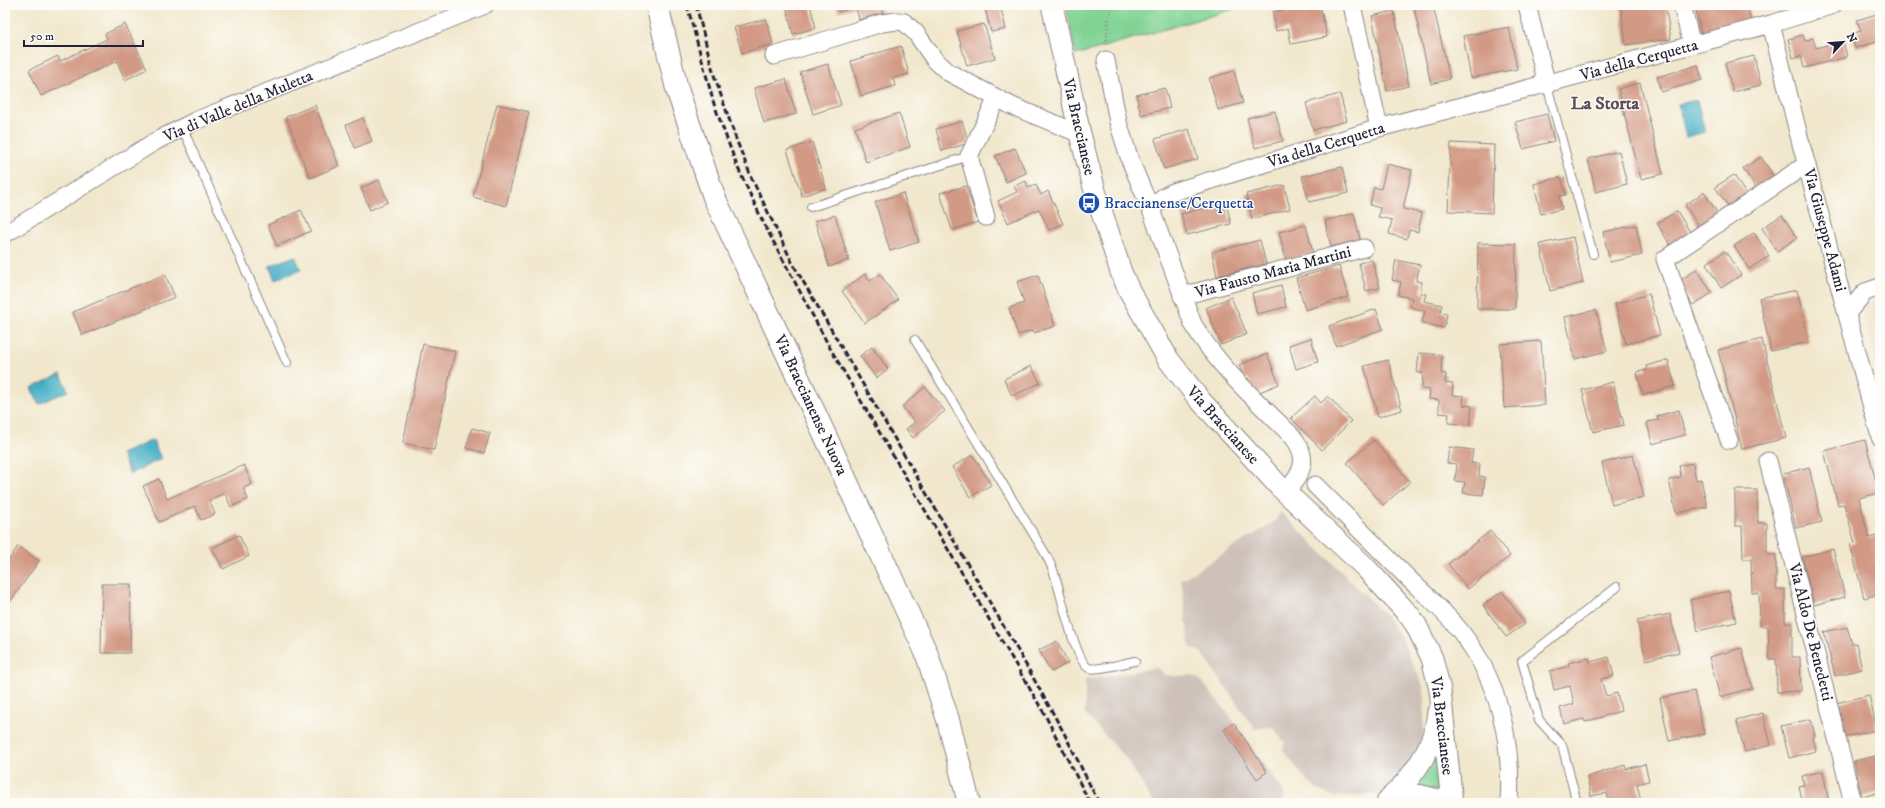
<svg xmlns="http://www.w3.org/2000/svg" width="1885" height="808" viewBox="0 0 1885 808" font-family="'IM FELL DW Pica',serif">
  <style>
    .built { fill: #f1d5bd }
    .industrial { fill: #cec1ba }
    .green { fill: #81d394; stroke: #527a68 }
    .water { fill: #45afc4; stroke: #346880 }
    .building { fill: #d29984 }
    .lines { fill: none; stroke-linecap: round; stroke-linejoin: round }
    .service-casing { stroke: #8a8484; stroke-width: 10 }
    .minor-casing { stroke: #8a8484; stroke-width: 19 }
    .tertiary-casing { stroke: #8a8484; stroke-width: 23 }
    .secondary-casing { stroke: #8a8484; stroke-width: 24 }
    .path { stroke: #8a8484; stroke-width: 2.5; stroke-dasharray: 1 3; stroke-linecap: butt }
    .service { stroke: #fff; stroke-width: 8 }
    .minor { stroke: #fff; stroke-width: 17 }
    .tertiary { stroke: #fff; stroke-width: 21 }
    .secondary { stroke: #fff; stroke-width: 22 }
    .rail { stroke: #22223b; stroke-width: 3; stroke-dasharray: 6 3; stroke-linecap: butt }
    .labels { text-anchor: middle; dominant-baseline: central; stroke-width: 3; stroke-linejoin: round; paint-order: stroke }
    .street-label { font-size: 16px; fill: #22223b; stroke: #fdfcf7 }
    .transit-label { font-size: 16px; fill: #164399; stroke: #fdfcf7; text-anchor: start }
    .quarter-label { font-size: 18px; font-weight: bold; fill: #604c55; stroke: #fdfcf7 }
  </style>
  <rect width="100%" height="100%" fill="#fdfcf7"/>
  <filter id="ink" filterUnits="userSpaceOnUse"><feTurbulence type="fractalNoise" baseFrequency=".025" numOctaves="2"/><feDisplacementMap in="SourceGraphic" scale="8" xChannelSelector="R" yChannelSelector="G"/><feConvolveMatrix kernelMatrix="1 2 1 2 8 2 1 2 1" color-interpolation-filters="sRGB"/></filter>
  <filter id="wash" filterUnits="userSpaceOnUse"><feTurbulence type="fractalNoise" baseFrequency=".012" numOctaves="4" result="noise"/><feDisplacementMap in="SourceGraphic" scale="16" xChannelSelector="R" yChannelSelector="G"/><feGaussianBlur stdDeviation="0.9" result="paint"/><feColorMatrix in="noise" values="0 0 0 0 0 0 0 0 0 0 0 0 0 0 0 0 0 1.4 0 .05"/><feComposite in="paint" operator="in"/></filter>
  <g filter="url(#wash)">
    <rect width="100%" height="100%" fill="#f1e7cc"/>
    <path class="built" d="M1880 294V360L1875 361 1861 308Z"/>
    <path class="industrial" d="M1281 512 1383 613 1400 636 1422 684 1425 697 1423 736 1398 785 1378 794 1334 797 1318 790 1308 782 1283 750 1285 743 1273 727 1255 729 1201 652 1190 647 1181 580 1274 522Z
      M1155 668 1159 669 1165 675 1176 676 1192 675 1200 680 1226 711 1284 792 1283 803H1154L1126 758 1085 714V680Z"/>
    <path class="green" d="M1066 5H1248L1076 55Z
      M1434 760H1436L1439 791 1417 786 1428 772Z"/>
    <path class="water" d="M1697 100 1705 132 1686 137 1678 104Z
      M295 256 301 270 275 280 269 266Z
      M61 374 68 391 39 404 31 388Z
      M153 440 161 459 130 474 121 454Z"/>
    <g id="blocks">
      <path class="building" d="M786 5H810L816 28 793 34Z
        M836 5H881L883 13 859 20 856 7 838 12Z
        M984 5H1000L1006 29 991 32Z
        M1286 5H1320L1327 37 1291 44 1288 28 1276 31 1273 12 1287 9Z
        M1433 5 1450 79 1431 84 1414 8Z
        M1641 5H1665L1671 39 1626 45 1621 8Z
        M1705 5H1747L1751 21 1701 33 1695 7Z
        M1394 11 1409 86 1387 91 1372 16Z
        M1880 13V41L1855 48 1851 34 1861 31 1857 20Z
        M766 19 773 44 742 53 734 27Z
        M125 24 147 69 125 80 117 61 41 96 29 70 58 56 60 61 107 39 105 34Z
        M984 24 995 58 967 66 957 31Z
        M1509 27 1517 69 1471 78 1463 36Z
        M1803 35 1805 41 1813 38 1816 48 1843 41 1847 57 1804 68 1801 56 1793 58 1788 39Z
        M901 46 909 74 893 78 895 86 861 96 851 61Z
        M1754 56 1761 85 1733 92 1725 63Z
        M828 64 841 105 813 114 800 72Z
        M1698 65 1702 80 1661 92 1657 77Z
        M1234 71 1243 103 1218 110 1209 78Z
        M786 79 796 114 764 123 754 88Z
        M1640 83 1663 174 1641 179 1618 89Z
        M1165 88 1170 108 1141 115 1136 95Z
        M1340 94 1347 121 1313 130 1306 103Z
        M497 104 529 112 506 206 473 197Z
        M315 105 339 166 310 178 286 117Z
        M1275 111 1283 141 1255 148 1247 118Z
        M899 113 910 147 866 162 855 128Z
        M1547 114 1554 141 1523 149 1515 122Z
        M363 118 372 141 355 148 346 125Z
        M962 121 969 143 942 151 936 129Z
        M1189 129 1198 159 1164 169 1155 139Z
        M812 142 826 188 802 196 787 150Z
        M1451 143 1494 145 1492 213 1448 211Z
        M1015 148 1026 173 1006 182 995 156Z
        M1619 151 1627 184 1596 192 1588 159Z
        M1761 157 1775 178 1757 190 1743 168Z
        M1387 164 1412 170 1403 209 1422 213 1418 232 1409 230 1407 239 1389 234 1392 220 1378 217 1380 208 1370 205 1374 187 1381 189Z
        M1342 167 1348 193 1309 202 1302 176Z
        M1734 175 1747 196 1729 208 1715 187Z
        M1561 177 1566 195 1559 196 1562 209 1541 214 1534 184Z
        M379 180 388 202 370 210 361 188Z
        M1026 181 1028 188 1036 185 1041 195 1048 191 1063 224 1049 230 1039 209 1008 223 998 201 1017 192 1014 186Z
        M1284 185 1290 209 1252 219 1246 194Z
        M966 186 978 222 952 230 940 193Z
        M1704 192 1718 214 1699 227 1685 205Z
        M903 193 919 242 890 251 875 202Z
        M1226 202 1231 224 1187 235 1181 214Z
        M301 210 311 231 277 246 268 225Z
        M1677 211 1690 232 1670 245 1657 223Z
        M1354 213 1360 240 1331 247 1325 221Z
        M835 215 849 260 829 267 815 221Z
        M1782 215 1797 238 1777 251 1762 228Z
        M1306 225 1313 253 1286 260 1279 232Z
        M1636 225 1642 255 1610 262 1603 232Z
        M1754 233 1769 256 1749 269 1734 246Z
        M1573 237 1583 283 1550 291 1540 244Z
        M1260 240 1266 264 1217 276 1212 252Z
        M1478 243 1516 244 1515 309H1477Z
        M1725 251 1741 275 1721 288 1706 264Z
        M1372 260 1380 288 1366 291 1359 263Z
        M1396 260 1420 265 1416 281 1422 282 1420 293 1426 294 1424 301 1442 305 1440 312 1447 314 1444 328 1422 323 1425 311 1410 307 1412 298 1398 295 1401 282 1392 280Z
        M1339 266 1348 297 1305 310 1296 278Z
        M1697 269 1712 293 1693 305 1678 282Z
        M165 274 175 297 82 335 73 312Z
        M865 274 870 281 880 274 898 300 865 323 842 291Z
        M1038 275 1055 326 1034 333 1033 330 1018 335 1009 308 1024 303 1017 282Z
        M1281 285 1286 307 1257 314 1252 293Z
        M1797 290 1809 342 1771 351 1759 298Z
        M1649 294 1660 335 1626 344 1615 304Z
        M1231 297 1247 334 1221 345 1206 308Z
        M1376 309 1383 329 1336 346 1329 326Z
        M1596 310 1607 351 1575 359 1565 317Z
        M1311 338 1318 362 1296 369 1289 345Z
        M1762 339 1786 438 1742 449 1718 350Z
        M1541 341 1545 405 1504 408 1500 344Z
        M423 344 455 351 434 450 403 443Z
        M872 347 888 369 876 378 860 356Z
        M1419 353 1442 355 1441 373 1446 374 1445 383 1453 384 1452 395 1464 396 1463 405 1472 406 1470 425 1448 423 1449 414 1439 413V400L1429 399 1430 390 1422 389 1423 373H1417Z
        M1267 354 1279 384 1257 393 1252 388 1248 378 1245 380 1239 365Z
        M1388 360 1402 410 1378 417 1364 366Z
        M1668 360 1675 386 1643 395 1637 372 1647 370 1646 366Z
        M1031 366 1040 383 1012 396 1004 379Z
        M1613 382 1624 425 1593 432 1582 390Z
        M925 387 945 411 913 438 906 429 915 422 902 407Z
        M1315 396 1321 403 1328 396 1351 421 1322 450 1291 418Z
        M1679 410 1685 435 1652 444 1647 422 1659 420 1657 416Z
        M472 428 490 433 484 453 466 448Z
        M1374 440 1410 482 1383 505 1347 463Z
        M1865 440 1879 493 1859 498 1869 538 1880 535V594L1864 598 1850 544 1855 543 1844 504 1838 505 1824 451Z
        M1449 447 1473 450 1471 463 1480 464 1479 476 1485 477 1483 495 1463 493 1465 482 1455 481 1457 464 1447 463Z
        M973 455 991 485 970 497 952 467Z
        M1633 455 1644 497 1612 505 1602 463Z
        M1693 463 1696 480 1701 479 1707 507 1676 513 1669 480 1681 477 1679 466Z
        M244 465 252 484 243 488 248 499 231 507 225 493 209 500 215 514 201 520 195 506 159 522 143 486 159 479 167 499Z
        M1809 467 1822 522 1796 528 1783 474Z
        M1735 490H1757L1758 523H1767V555H1776V589H1785V623H1792V657H1800L1801 691 1777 692 1776 659H1769L1768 626H1760L1759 593H1752L1751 559H1743L1742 526H1735Z
        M1490 531 1510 556 1468 589 1448 564Z
        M239 535 249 556 223 569 212 548Z
        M18 546 39 561 5 609V566Z
        M1833 549 1845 597 1814 605 1802 557Z
        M102 584H131L130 653H101Z
        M1502 591 1525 624 1506 637 1483 605Z
        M1729 591 1736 622 1698 631 1690 600Z
        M1670 614 1679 652 1646 660 1637 621Z
        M1847 627 1852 644 1856 643 1862 669 1835 676 1824 632Z
        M1880 629V645L1879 646 1876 630Z
        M1057 641 1068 663 1051 672 1039 650Z
        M1742 648 1752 688 1720 697 1709 657Z
        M1609 657 1614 676 1601 679 1606 696 1617 693 1621 711 1585 722 1584 719 1564 724 1560 708 1574 704 1570 686 1554 690 1550 671 1569 666 1568 663 1589 658 1590 662Z
        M1694 691 1704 734 1669 741 1660 698Z
        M1869 695 1877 730 1845 737 1836 703Z
        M1763 713 1771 745 1745 752 1736 720Z
        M1811 719 1815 736 1813 737 1816 751 1789 758 1781 726Z
        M1234 723 1267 772 1257 779 1224 730Z
        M1880 755V792L1862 797 1854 761Z
        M1645 764 1649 781 1637 784 1641 801 1653 798 1655 803H1609L1607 793 1591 796 1587 777 1625 765 1626 769Z
        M1823 771 1829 803H1803L1799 786 1804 785 1802 776Z"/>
    </g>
  </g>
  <g filter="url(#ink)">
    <use href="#blocks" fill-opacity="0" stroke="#8a8484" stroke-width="1"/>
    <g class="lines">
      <g class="service-casing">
        <path id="service" d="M1547 85 1593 254
          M182 127 287 363
          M811 207 969 156
          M915 340 1045 553C1049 561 1053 568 1055 576 1061 593 1075 662 1089 668 1098 671 1124 663 1135 661
          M1577 803 1562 745 1539 720 1522 661 1617 587"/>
      </g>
      <g class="minor-casing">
        <path id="minor" d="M1352 5 1379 128
          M1527 5 1547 85
          M1682 5 1692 45
          M1771 24 1801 144 1880 437
          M774 56 882 23 897 21 904 22 916 33 934 59 948 72 1012 106 1080 134
          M1106 60 1118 122 1130 160 1151 210
          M986 217 969 156 997 98
          M5 234 156 141 195 121 485 5
          M1182 296 1364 248
          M1848 312 1865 292 1880 287
          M1729 440 1665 259 1807 164
          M1768 461 1853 803
          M1315 485C1345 515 1375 545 1405 575 1424 594 1445 611 1461 632 1499 680 1513 743 1509 803
          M1286 493C1301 473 1311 460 1293 437 1258 402 1218 367 1193 324L1151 210 1163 197 1173 192 1379 128 1771 24 1833 5"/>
      </g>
      <g class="tertiary-casing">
        <path id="tertiary" d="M1052 5 1080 134 1095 191 1121 272 1129 290 1168 359 1199 399 1279 486 1365 567 1409 615 1416 625 1432 658 1440 690 1452 803
          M1389 799C1414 777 1435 746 1438 712
          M1388 800 1414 794 1450 803"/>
      </g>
      <g class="secondary-casing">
        <path id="secondary" d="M657 5 677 89 714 197 926 652 948 720 969 803"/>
      </g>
      <path class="path" d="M1106 44 1109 15 1115 5"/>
      <use href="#service" class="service"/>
      <use href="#minor" class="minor"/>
      <use href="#tertiary" class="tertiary"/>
      <use href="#secondary" class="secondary"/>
      <path class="rail" d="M687 5 714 104 737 166 764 224 830 348 1044 713 1090 803
        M696 5 714 75 736 139 752 179 793 264 1021 656 1064 733 1099 803"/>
    </g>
  </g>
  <defs>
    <g id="bus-disc" transform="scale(1.15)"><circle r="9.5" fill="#1a4fb4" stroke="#fdfcf7"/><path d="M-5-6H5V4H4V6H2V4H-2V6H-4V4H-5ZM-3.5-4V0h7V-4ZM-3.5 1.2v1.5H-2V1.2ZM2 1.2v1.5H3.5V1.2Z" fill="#fff"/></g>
  </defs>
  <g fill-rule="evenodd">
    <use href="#bus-disc" x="1089" y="203"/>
  </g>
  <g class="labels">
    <g class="street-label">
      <text transform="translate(1639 60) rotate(-15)">Via della Cerquetta</text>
      <text transform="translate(238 106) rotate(-23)">Via di Valle della Muletta</text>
      <text transform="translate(1079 127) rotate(77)">Via Braccianese</text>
      <text transform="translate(1326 145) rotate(-17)">Via della Cerquetta</text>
      <text transform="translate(1825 230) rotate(75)">Via Giuseppe Adami</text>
      <text transform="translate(1273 272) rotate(-15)">Via Fausto Maria Martini</text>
      <text transform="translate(811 405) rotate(65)">Via Braccianense Nuova</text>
      <text transform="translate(1223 425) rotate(48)">Via Braccianese</text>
      <text transform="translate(1811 632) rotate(76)">Via Aldo De Benedetti</text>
      <text transform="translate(1442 726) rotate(83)">Via Braccianese</text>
    </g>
    <g class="transit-label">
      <text x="1104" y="203">Braccianense/Cerquetta</text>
    </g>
    <g class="quarter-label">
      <text x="1605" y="104">La Storta</text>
    </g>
  </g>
  <rect width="1885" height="808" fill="none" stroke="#fdfcf7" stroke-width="20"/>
  <g transform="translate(1843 42) rotate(64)" stroke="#fdfcf7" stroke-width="3" paint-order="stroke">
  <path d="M0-3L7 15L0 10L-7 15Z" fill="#22223b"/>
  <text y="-6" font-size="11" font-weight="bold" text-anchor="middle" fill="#22223b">N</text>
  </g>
  <path d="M24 40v6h119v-6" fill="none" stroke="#22223b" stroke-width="2"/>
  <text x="30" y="40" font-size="12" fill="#22223b" stroke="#fdfcf7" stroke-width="3" paint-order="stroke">50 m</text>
</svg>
